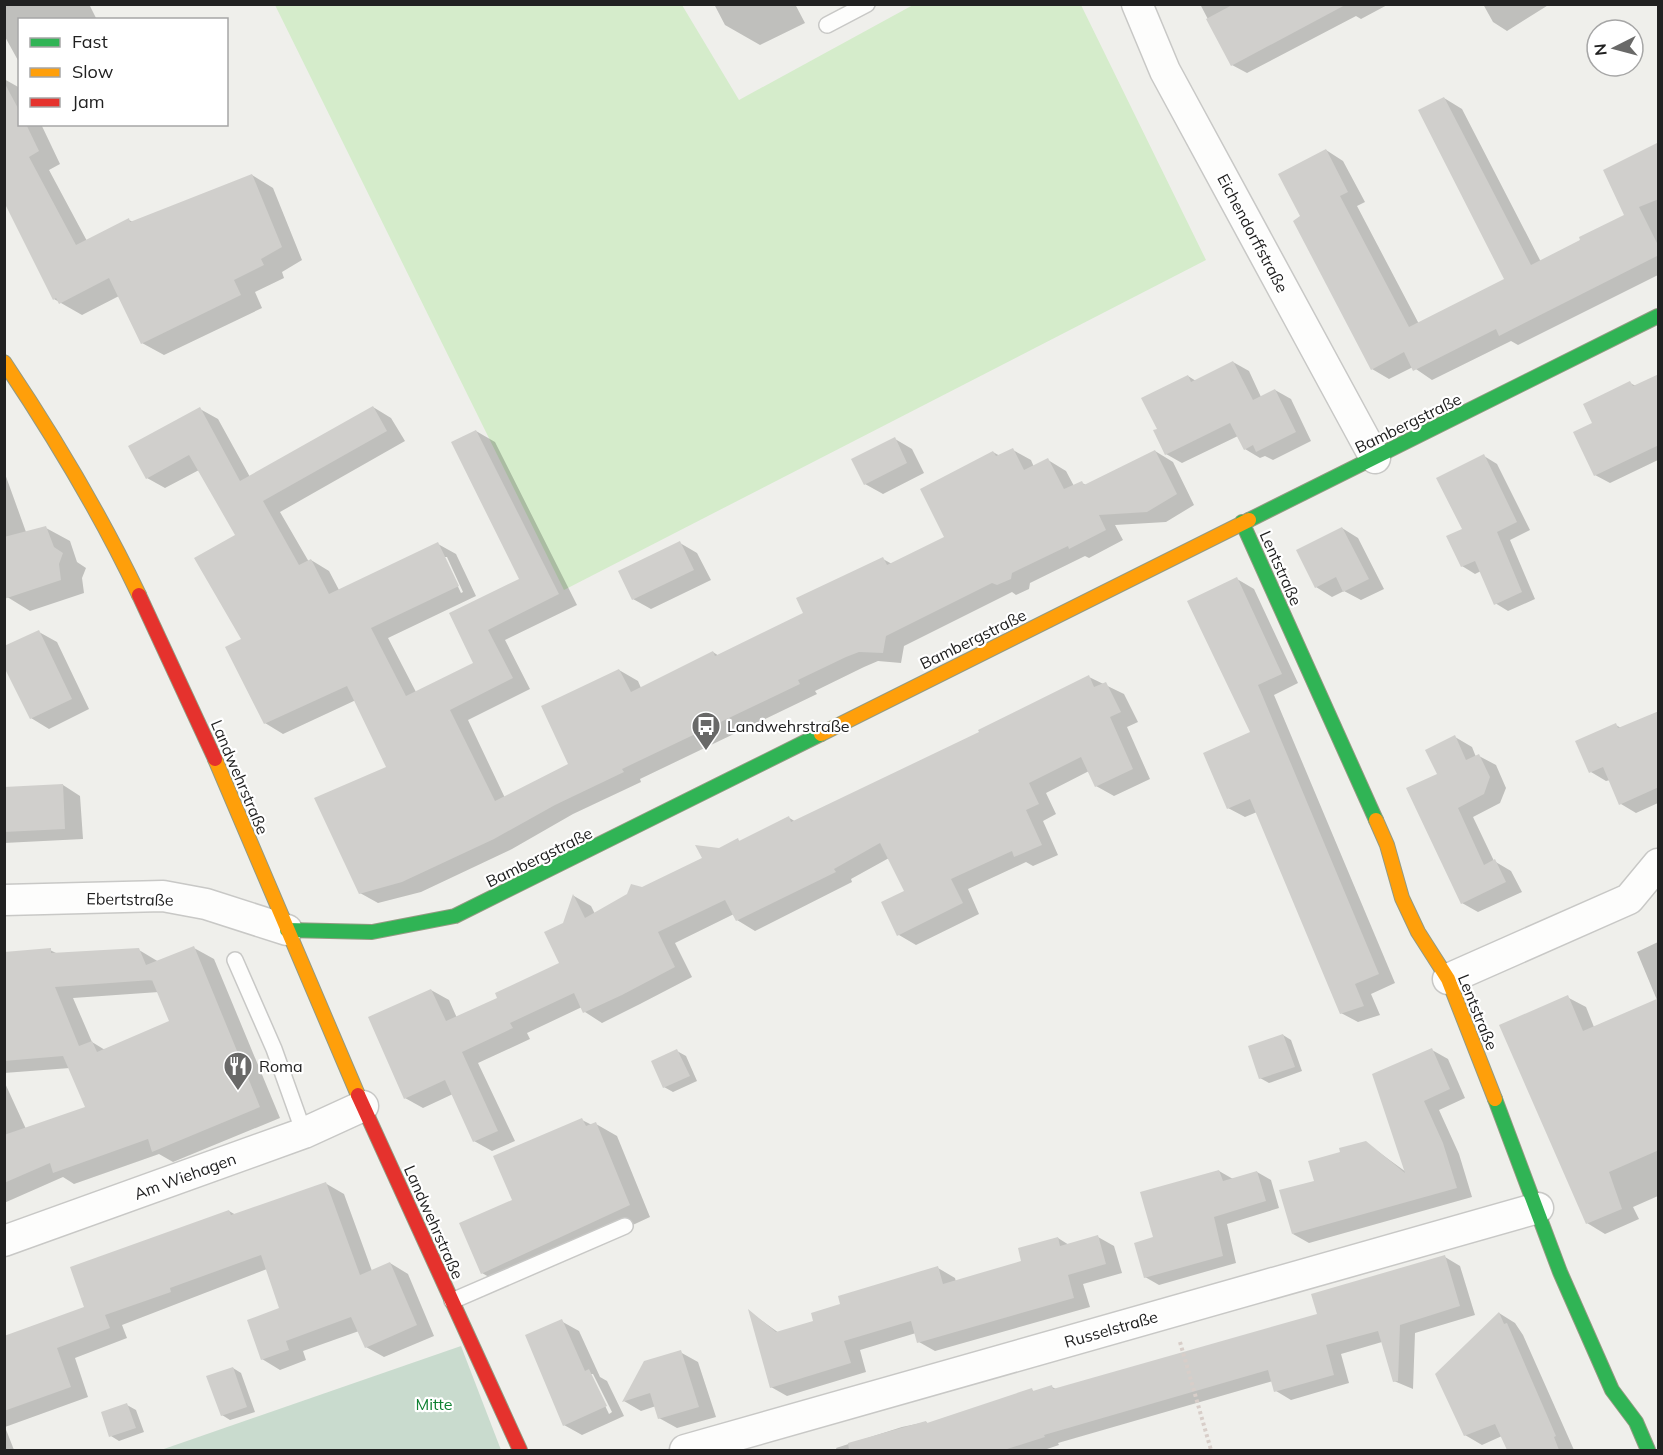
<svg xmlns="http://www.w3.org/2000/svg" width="1663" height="1455" viewBox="0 0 1663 1455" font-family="Mulish,sans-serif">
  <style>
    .grass { fill: #d5eccb }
    .cemetery { fill: #c9dbce }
    .shadow { fill: #0003; fill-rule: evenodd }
    .building { fill: #d0cfcc; fill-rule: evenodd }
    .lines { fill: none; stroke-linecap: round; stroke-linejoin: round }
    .lane-casing { stroke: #c8c8c6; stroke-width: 18 }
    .street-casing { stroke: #c8c8c6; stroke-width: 33 }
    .fast-casing { stroke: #939a82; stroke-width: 16 }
    .slow-casing { stroke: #939a82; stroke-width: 16 }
    .jam-casing { stroke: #939a82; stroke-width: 16 }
    .path { stroke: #d8cec9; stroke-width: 4; stroke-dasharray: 3 3; stroke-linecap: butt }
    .lane { stroke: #fdfdfc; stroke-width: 15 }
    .street { stroke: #fdfdfc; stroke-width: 30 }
    .fast { stroke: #30b455; stroke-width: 14 }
    .slow { stroke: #ff9f0a; stroke-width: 14 }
    .jam { stroke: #e5322d; stroke-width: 14 }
    .labels { text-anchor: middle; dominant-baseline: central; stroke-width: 4.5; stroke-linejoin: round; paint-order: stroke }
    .street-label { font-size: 16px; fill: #212121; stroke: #fff }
    .poi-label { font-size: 16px; fill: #212121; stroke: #fff; text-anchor: start }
    .park-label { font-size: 16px; fill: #0e8132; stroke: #fff }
  </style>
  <rect width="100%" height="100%" fill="#efefeb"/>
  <path class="grass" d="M275 5H682L739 100 913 5H1081L1206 260 564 590Z"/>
  <path class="cemetery" d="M461 1346 501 1450H161Z"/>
  <path class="shadow" d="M4 4H89L97 20H20V64L4 35Z
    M714 4H795L805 23 760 45 725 25Z
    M1200 4H1389L1361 19 1356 16 1247 73 1232 65Z
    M1483 4H1550L1507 31 1493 22Z
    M4 79 20 88V124H41L60 164 49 170 87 241 129 220 133 222 252 175 273 188 302 260 282 272 284 278 255 292 262 308 164 355 142 343 119 296 82 315 54 299 4 199Z
    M1444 98 1462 109 1541 262 1626 215 1658 144V275L1518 345 1511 341 1432 380 1413 367 1389 379 1372 369 1302 217 1326 150 1343 161 1365 202 1357 206 1419 324 1506 279Z
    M1233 362 1249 371 1261 397 1275 390 1291 399 1311 441 1273 460 1265 456 1260 458 1245 449 1238 436 1182 463 1166 454 1159 429 1188 376 1196 381Z
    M1658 375V460L1610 483 1595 475 1594 423 1630 383 1636 386Z
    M373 407 391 418 405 441 280 512 309 562 311 560 329 571 339 590 438 544 456 554 476 596 388 638 416 692 475 664 451 614 521 579 476 431 495 442 577 605 505 640 530 689 468 720 505 798 570 765 619 670 638 681 641 688 713 652 719 656 805 613 883 559 892 564 946 538 993 452 1000 456 1013 450 1031 460 1034 467 1048 460 1066 471 1074 486 1082 483 1086 485 1155 451 1173 462 1194 505 1166 522 1115 525 1123 540 1089 558 1085 556 1030 583 1029 589 1016 595 1012 592 904 646 901 663 878 661 864 667 815 691 817 694 640 779 641 782 573 814 512 849 421 892 378 903 360 893 388 768 356 700 283 734 265 723 243 640 237 536 199 470 165 488 147 478 200 409 218 419 250 477ZM444 557H447L463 592 461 593Z
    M895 439 912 449 924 473 883 494 865 484Z
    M1484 456 1497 464 1530 530 1510 540 1535 599 1508 611 1495 603 1481 571 1475 574 1462 566 1464 530Z
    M4 471 26 532 46 528 70 541 77 562 86 568 82 578 84 593 30 611 4 595Z
    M1342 528 1358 538 1384 589 1361 600 1344 591 1332 597 1316 587Z
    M680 543 697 553 711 580 651 609 633 599Z
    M1237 579 1254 589 1298 683 1274 695 1395 983 1371 994 1380 1015 1358 1022 1341 1013 1257 812 1245 817 1228 808 1252 733Z
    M39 632 57 642 89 709 49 729 31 718Z
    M1089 677 1124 694 1138 722 1127 727 1150 779 1114 796 1096 786 1089 771 1046 793 1056 814 1043 821 1058 855 1033 866 1026 862 968 889 979 914 916 945 899 935 906 891 889 858 851 879 852 882 755 931 737 920 734 914 675 943 692 977 640 1004 602 1023 585 1012 582 1007 527 1033 530 1039 478 1063 515 1141 492 1151 474 1141 453 1094 423 1108 405 1098 431 990 449 1000 457 1018 499 998 561 964 564 924 574 896 591 906 595 914 738 840 741 842 788 817 796 822 981 733Z
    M1658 712V803L1636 813 1621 804 1610 780 1606 781 1591 772 1616 725 1621 728Z
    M1455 737 1472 747 1476 757 1479 756 1496 765 1506 788 1500 803 1473 817 1494 861 1511 871 1522 892 1478 912 1462 903 1439 774Z
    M63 785 80 796 83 839 4 843V788Z
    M1658 942V1196L1633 1207 1639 1219 1605 1234 1587 1223 1567 997 1586 1007 1594 1027 1657 1000 1637 952Z
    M194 948 214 959 280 1118 173 1162 159 1154 74 1184 63 1177 4 1203V1081L26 1129 87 1108 70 1068 4 1073V953L50 950 58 954 139 950 159 962ZM159 992 171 1022 105 1050 92 1042 73 998Z
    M1283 1035 1291 1040 1302 1071 1269 1083 1260 1078Z
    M1432 1050 1448 1059 1465 1098 1439 1110 1459 1154 1472 1197 1309 1243 1293 1234 1316 1182 1365 1142 1406 1172Z
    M677 1051 686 1056 697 1081 673 1092 664 1087Z
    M582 1120 592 1125 596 1124 617 1136 650 1217 503 1285 482 1273 514 1201Z
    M1219 1171 1233 1179 1257 1172 1271 1180 1279 1208 1227 1224 1236 1263 1159 1285 1145 1277 1155 1238Z
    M325 1183 344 1194 372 1271 390 1263 408 1274 434 1336 384 1357 366 1347 359 1331 303 1351 306 1360 280 1370 262 1359 281 1309 267 1269 122 1325 127 1338 75 1358 88 1397 5 1427 14 1450H4V1352L86 1308 229 1211 236 1215Z
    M1098 1237 1114 1246 1122 1273 1083 1284 1090 1307 935 1351 919 1342 916 1333 860 1350 866 1372 787 1396 771 1387 750 1312 779 1333 815 1322 938 1268 955 1278 956 1282 1023 1262 1058 1238 1069 1245Z
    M1445 1257 1460 1266 1475 1315 1415 1333 1413 1389 1394 1381 1382 1342 1341 1354 1349 1383 1291 1400 1276 1391 1273 1381 1058 1443 1059 1445 1044 1450H837L836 1448 902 1427 926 1422 929 1424 1032 1390 1035 1392 1052 1387 1058 1390 1319 1315Z
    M1499 1313 1515 1323 1523 1335 1574 1450H1508L1502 1436 1482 1445 1465 1435Z
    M561 1321 579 1331 600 1377 607 1381 624 1416 582 1435 564 1425ZM590 1374H593L612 1412 609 1414Z
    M680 1352 698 1362 716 1417 677 1428 659 1418 656 1406 641 1411 624 1401Z
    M233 1368 241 1373 255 1412 230 1420 222 1415Z
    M127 1405 136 1410 144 1432 119 1441 111 1436Z"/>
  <path class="building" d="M1234 4H1347L1231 66 1206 19Z
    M4 82 20 112V124H26L39 151 29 157 76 245 129 218 130 222 252 174 282 247 261 259 264 265 234 280 241 295 141 344 109 278 59 304 56 298 53 300 4 202Z
    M1444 97 1531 265 1580 240 1579 237 1624 215 1603 170 1659 142V199L1639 207 1659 247V255L1499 336 1496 329 1413 371 1404 352 1371 370 1293 221 1300 216 1278 174 1326 149 1348 192 1340 196 1409 327 1504 279 1418 110Z
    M1233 361 1253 400 1275 389 1296 432 1256 452 1253 445 1244 450 1230 423 1165 455 1153 430 1157 429 1141 398 1188 375 1191 382Z
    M1659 374V445L1594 476 1573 432 1592 423 1583 404 1630 381 1633 386Z
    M373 406 387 431 263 501 299 565 311 559 329 594 438 542 459 586 371 628 406 696 473 663 449 613 519 579 451 442 476 430 559 594 488 630 513 678 450 710 495 801 568 764 541 706 619 669 631 692 713 651 715 656 803 613 796 598 883 557 887 565 944 537 920 489 993 451 996 456 1013 448 1024 470 1048 458 1064 489 1082 481 1084 485 1155 450 1177 494 1147 512 1099 515 1106 530 1069 549 1068 546 1012 573 1011 579 997 585 992 583 886 636 883 653 859 652 846 657 798 680 800 684 622 769 624 772 555 805 494 839 402 882 359 894 314 798 386 767 347 686 264 724 225 647 241 639 194 558 235 535 189 455 146 479 128 446 200 407 240 481Z
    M895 437 907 463 864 485 851 459Z
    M1484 454 1517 522 1497 532 1522 592 1494 605 1475 561 1461 567 1446 536 1462 529 1436 478Z
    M46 526 54 547 63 553 59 564 61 580 4 599V537Z
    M1342 527 1369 579 1343 592 1336 577 1315 588 1296 550Z
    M680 541 694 570 632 600 618 571Z
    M1237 577 1282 674 1258 685 1379 974 1355 984 1364 1006 1340 1014 1250 799 1227 809 1203 753 1250 732 1187 601Z
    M39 630 72 699 30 719 4 667V646Z
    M1089 675 1094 687 1106 682 1121 712 1110 717 1133 769 1095 787 1081 757 1029 783 1039 804 1026 810 1042 845 1014 857 1012 851 951 879 963 903 897 936 881 902 904 891 880 843 834 869 836 872 736 921 725 900 658 932 675 967 622 995 583 1013 574 993 510 1023 513 1028 462 1052 498 1131 473 1142 445 1080 404 1099 368 1017 431 989 446 1021 497 998 495 993 559 963 544 932 563 923 573 894 585 918 627 894 631 884 642 887 702 858 695 845 719 848 738 838 739 841 789 816 791 822 979 732 978 730Z
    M1659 711V787L1619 805 1603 767 1589 773 1575 741 1616 723 1618 728Z
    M1455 735 1466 760 1479 754 1490 777 1484 794 1458 808 1484 865 1495 859 1506 882 1461 904 1406 788 1437 774 1425 750Z
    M63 784 65 829 4 832V787Z
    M194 946 260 1107 152 1152 148 1139 53 1173 50 1163 4 1183V1135L85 1107 63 1056 4 1061V952L51 948V953L139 948 146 965ZM147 968 169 1021 97 1052 92 1041 79 1046 55 987 152 980Z
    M1568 995 1583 1031 1659 998V1150L1609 1172 1622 1209 1586 1224 1499 1025Z
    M1283 1034 1295 1067 1259 1079 1248 1046Z
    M1432 1048 1450 1089 1424 1101 1443 1143 1457 1188 1292 1234 1279 1190 1314 1181 1308 1161 1340 1152 1339 1148 1366 1141 1405 1173 1372 1074Z
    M677 1049 690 1076 663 1088 651 1061Z
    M582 1118 586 1126 596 1122 630 1205 481 1274 459 1223 512 1200 493 1156Z
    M1219 1170 1223 1181 1257 1171 1266 1201 1214 1217 1223 1256 1144 1278 1134 1243 1153 1237 1140 1192Z
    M326 1182 360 1275 390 1262 417 1325 365 1348 351 1317 286 1341 289 1350 261 1360 247 1320 279 1308 261 1255 170 1288 171 1292 105 1315 110 1328 57 1348 71 1387 4 1411V1336L84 1307 70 1267 229 1210 231 1215Z
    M1098 1235 1106 1264 1068 1275 1074 1298 917 1343 911 1321 844 1341 851 1363 770 1388 748 1309 776 1332 813 1321 811 1313 840 1304 838 1296 938 1266 943 1284 1021 1261 1018 1248 1058 1237 1060 1246Z
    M1445 1255 1460 1306 1400 1325 1398 1381 1393 1382 1378 1331 1326 1345 1334 1375 1274 1392 1268 1370 1044 1435 1045 1437 1004 1450H849L848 1443 926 1421 927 1423 1032 1388 1033 1391 1052 1385 1053 1389 1317 1314 1311 1294Z
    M1499 1312 1504 1324 1507 1323 1556 1436 1554 1437 1559 1450H1507L1495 1424 1464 1436 1435 1374Z
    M562 1319 585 1371 589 1369 607 1406 563 1426 525 1335Z
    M681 1350 699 1407 658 1419 650 1393 622 1402 644 1361Z
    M233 1367 247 1407 221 1416 206 1376Z
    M127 1403 136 1428 109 1437 101 1412Z"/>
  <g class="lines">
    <g class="lane-casing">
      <path id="lane" d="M827 25 867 4
        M235 960 274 1049 304 1133
        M452 1301 625 1226"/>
    </g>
    <g class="street-casing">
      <path id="street" d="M1137 4 1165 71 1375 458
        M4 900 163 896 206 904 287 930
        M1448 979 1629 899 1658 864
        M4 1241 304 1133 363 1106
        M685 1450 1538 1208"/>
    </g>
    <g class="fast-casing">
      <path id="fast" d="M1249 520 1658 316
        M1242 522 1376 820
        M287 930 372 932 455 916 821 734
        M1495 1099 1560 1272 1612 1390 1636 1422 1648 1450"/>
    </g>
    <g class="slow-casing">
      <path id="slow" d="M4 362C55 438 100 513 139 595
        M821 734 1249 520
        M215 759 358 1095
        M1376 820 1387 845 1402 898 1418 932 1448 979 1495 1099"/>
    </g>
    <g class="jam-casing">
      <path id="jam" d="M139 595 215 759
        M358 1095 520 1450"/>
    </g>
    <path class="path" d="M1180 1342 1211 1450"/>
    <use href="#lane" class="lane"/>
    <use href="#street" class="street"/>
    <use href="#fast" class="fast"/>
    <use href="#slow" class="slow"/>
    <use href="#jam" class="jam"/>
  </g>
  <defs>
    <g id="bus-pin" transform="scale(1.5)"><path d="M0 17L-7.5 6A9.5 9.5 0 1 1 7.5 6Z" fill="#696968" stroke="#fff"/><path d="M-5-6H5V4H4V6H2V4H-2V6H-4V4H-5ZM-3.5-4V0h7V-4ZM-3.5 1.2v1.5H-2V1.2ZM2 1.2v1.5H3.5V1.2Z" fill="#fff"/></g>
    <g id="restaurant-pin" transform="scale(1.5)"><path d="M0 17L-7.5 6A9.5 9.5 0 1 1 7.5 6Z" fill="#696968" stroke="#fff"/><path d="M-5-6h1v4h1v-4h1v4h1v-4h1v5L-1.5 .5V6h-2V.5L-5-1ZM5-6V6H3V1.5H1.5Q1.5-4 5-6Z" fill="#fff"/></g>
  </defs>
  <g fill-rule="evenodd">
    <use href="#bus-pin" x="706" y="726"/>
    <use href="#restaurant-pin" x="238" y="1066"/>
  </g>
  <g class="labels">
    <g class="street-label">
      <text transform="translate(1253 233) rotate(62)">Eichendorffstraße</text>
      <text transform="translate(1408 423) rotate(-26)">Bambergstraße</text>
      <text transform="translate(1281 568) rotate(66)">Lentstraße</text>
      <text transform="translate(973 639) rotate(-26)">Bambergstraße</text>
      <text transform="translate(240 777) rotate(67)">Landwehrstraße</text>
      <text transform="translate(539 857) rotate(-26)">Bambergstraße</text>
      <text transform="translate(130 899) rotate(1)">Ebertstraße</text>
      <text transform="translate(1478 1012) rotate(68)">Lentstraße</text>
      <text transform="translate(185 1176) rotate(-20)">Am Wiehagen</text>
      <text transform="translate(434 1222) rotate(66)">Landwehrstraße</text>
      <text transform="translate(1111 1329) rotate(-16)">Russelstraße</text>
    </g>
    <g class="poi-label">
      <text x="727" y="726">Landwehrstraße</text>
      <text x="259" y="1066">Roma</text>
    </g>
    <g class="park-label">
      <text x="434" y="1404">Mitte</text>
    </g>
  </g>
  <rect width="1663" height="1455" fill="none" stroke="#212121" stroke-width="12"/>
  <rect x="18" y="18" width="210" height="108" fill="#ffffff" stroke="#a6a6a6" stroke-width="1.5"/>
  <rect x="30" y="38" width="30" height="9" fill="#30b455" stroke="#a6a6a6" stroke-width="1.5"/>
  <text x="72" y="48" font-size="18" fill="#212121">Fast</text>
  <rect x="30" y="68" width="30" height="9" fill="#ff9f0a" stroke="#a6a6a6" stroke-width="1.5"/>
  <text x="72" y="78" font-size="18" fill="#212121">Slow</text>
  <rect x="30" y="98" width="30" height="9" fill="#e5322d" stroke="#a6a6a6" stroke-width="1.5"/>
  <text x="72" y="108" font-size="18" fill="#212121">Jam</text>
  <g transform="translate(1615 48) rotate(264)"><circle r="28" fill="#ffffff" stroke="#a6a6a6" stroke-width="1.5"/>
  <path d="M0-4.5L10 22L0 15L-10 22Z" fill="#696968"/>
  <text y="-9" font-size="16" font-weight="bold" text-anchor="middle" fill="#212121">N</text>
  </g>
</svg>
